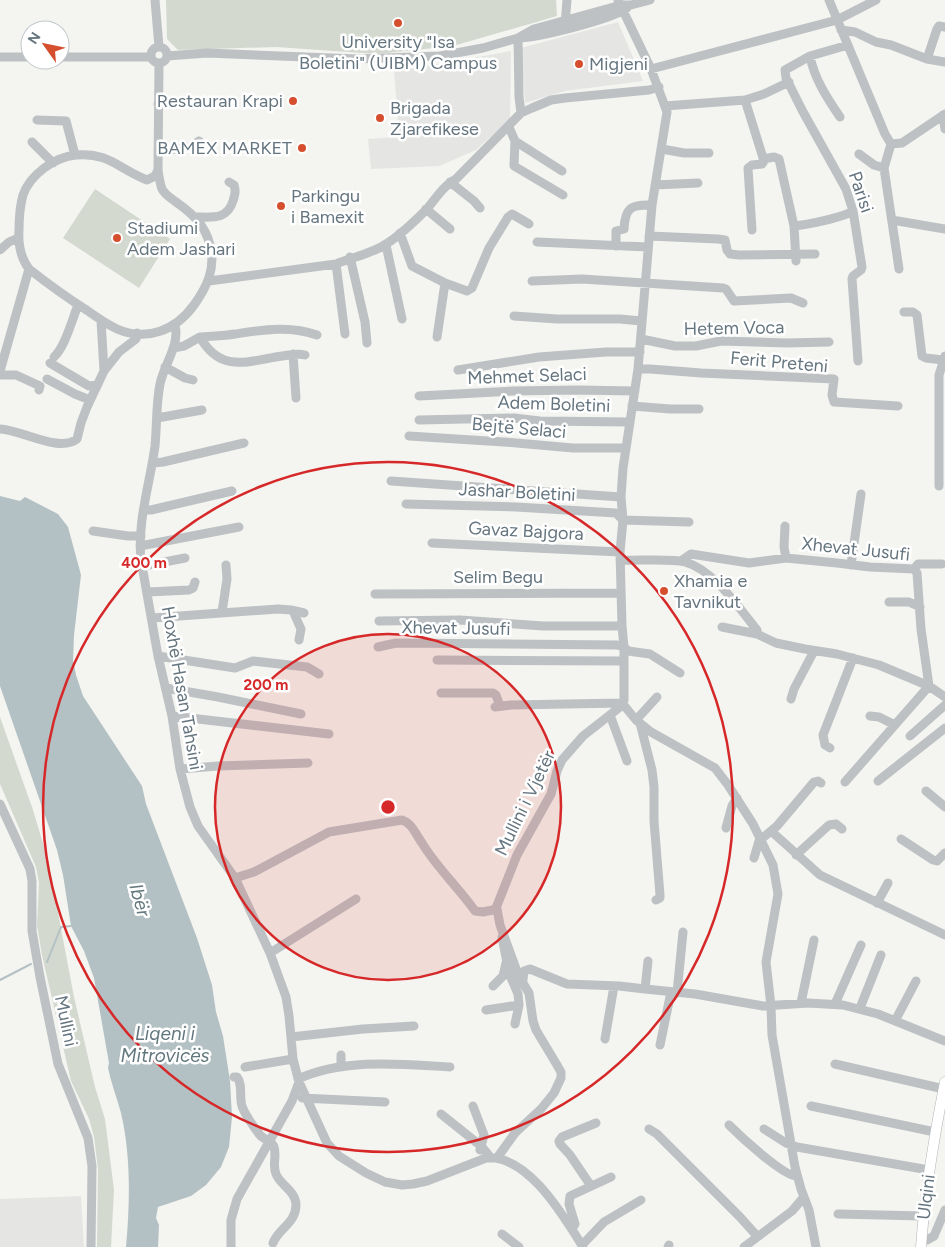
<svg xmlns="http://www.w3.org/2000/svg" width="945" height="1247" viewBox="0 0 945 1247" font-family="Figtree,sans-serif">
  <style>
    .built { fill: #e5e5e4 }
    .green { fill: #d4d9d0 }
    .water { fill: #b4c1c4 }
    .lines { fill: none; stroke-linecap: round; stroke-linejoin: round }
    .stream { stroke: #b4c1c4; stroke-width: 2 }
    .major-casing { stroke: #b1b5b8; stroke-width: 11 }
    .minor { stroke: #bdc1c4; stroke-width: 9 }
    .major { stroke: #fff; stroke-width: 10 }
    .ring { fill: none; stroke: #d62828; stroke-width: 2.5 }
    .poi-dot { fill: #d54f2f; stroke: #fff; stroke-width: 2 }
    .labels { text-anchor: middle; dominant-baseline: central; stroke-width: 5; stroke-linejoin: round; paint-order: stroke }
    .poi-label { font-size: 18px; fill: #65757f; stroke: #fff; text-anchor: start }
    .street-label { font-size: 18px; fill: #65757f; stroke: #fff }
    .water-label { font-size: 19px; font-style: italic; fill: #61777d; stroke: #fff }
    .centre { fill: #d62828; stroke: #fff; stroke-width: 2.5 }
    .ring-label { font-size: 15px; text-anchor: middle; font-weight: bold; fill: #d62828; stroke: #fff; stroke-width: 5; stroke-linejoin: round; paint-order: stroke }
  </style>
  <rect width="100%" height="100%" fill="#f4f4f0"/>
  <path class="built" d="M618 22 643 81 565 91 525 103 521 48Z
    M511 51 510 119 476 150 439 166 371 169 368 139 399 137 394 69 428 66Z
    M81 1196 84 1247H0V1199Z"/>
  <path class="green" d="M166 0H556L557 16 453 46 377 54 276 47 178 50 167 39Z
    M95 189 170 239 139 288 63 238Z
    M0 717 33 810 48 860 74 997 95 1087 105 1119 114 1190 111 1247H97L98 1169 94 1137 89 1119 71 1081 42 955 37 925 39 883 36 867 0 784Z"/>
  <path class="water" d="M0 496 20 501 25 497 58 514 68 527 81 575 74 635 73 661 76 675 83 696 142 786 146 804 197 938 212 985 216 1012 223 1036 230 1081 232 1117 229 1147 221 1167 206 1185 191 1196 158 1207 156 1218 159 1225 158 1247H126C130 1204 131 1155 121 1113 117 1098 111 1083 108 1068L109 1063 94 978 84 951 71 926 63 875 57 850 0 686Z"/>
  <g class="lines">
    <path class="stream" d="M47 962 61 927 71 926
      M0 980 31 964"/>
    <g class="major-casing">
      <path id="major" d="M921 1247C925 1191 934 1137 945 1082"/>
    </g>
    <path class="minor" d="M155 0 159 47
      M829 0 885 134 891 144
      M565 25 567 0
      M841 30 855 32 876 42 891 45 927 59 945 62
      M518 38C537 38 613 19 627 8
      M518 38 519 97 521 113
      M848 45 810 56 785 70 786 78 802 110 846 189 853 211 862 267 861 270 853 276 852 279 858 361
      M151 55a8 8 0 1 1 16 0a8 8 0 1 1-16 0Z
      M167 56 207 53 357 59 440 56 483 48 518 38 534 29 621 5H631L650 0
      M810 56C814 78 827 98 840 117
      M0 57H30
      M60 57H151
      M927 59 937 29 939 26 945 27
      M651 69 837 20 876 0
      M745 100 764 161 762 164 752 165 748 168 752 230
      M158 104 215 101
      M665 106 745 100 764 94 789 82
      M943 115 945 129
      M37 120 66 121 75 155
      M509 127 515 141 514 166 563 195
      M515 141 562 171
      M32 142 53 163
      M891 144 884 168 899 269
      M891 144 902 143 945 114
      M662 149 684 153H709
      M158 151 192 147 199 141
      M859 154 874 165 884 168
      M763 159 774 157 779 159 794 226 796 261
      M158 170 155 176 147 180C120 170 109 152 76 155 54 157 30 175 23 195 20 206 19 219 19 230 18 245 20 257 29 269 47 283 66 297 85 309 95 316 106 324 117 329 147 342 176 330 194 305 207 287 216 268 210 245 205 225 193 214 176 202 171 198 165 195 162 189 160 184 159 176 158 170L159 63
      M450 182 474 201 480 208
      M655 185 698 183
      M426 209 450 229
      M196 217C212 217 227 220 233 201 235 194 236 191 234 185L229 182
      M892 220 945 229
      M794 226C807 225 844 217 853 211
      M400 233 412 266 445 283 467 291 472 288 489 248 508 217 512 214 529 224
      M649 236 718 239 725 240 727 250 730 254 739 255 815 254
      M537 242 648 247
      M386 245 402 319
      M616 246V231L624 229C625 208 631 204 652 205
      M0 250 9 242 18 238
      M350 257 365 322 367 343
      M336 264 345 334
      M209 281 336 264C352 257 372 254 386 244 401 235 415 221 427 209 436 198 444 185 456 179L521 113 532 108 551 100 565 98 649 90 659 87
      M532 281 582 279 723 288 726 289 734 301 791 298 803 303
      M904 312H913L917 315 922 356 926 358 943 360
      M514 316 557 319H620L641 321
      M175 325C180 346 164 364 160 384 156 404 157 425 155 446 150 483 137 522 141 560L158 656 172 716 180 769 190 807 198 826 235 878 270 953 286 997 289 1016 293 1059 299 1082 327 1143 339 1156 366 1173 385 1182 402 1185 413 1184 427 1181 486 1158C528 1154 564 1217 583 1247
      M200 337C211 336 223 336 235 334 262 330 290 325 317 335
      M437 337 445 283
      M641 339 675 346H696L721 341 787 343 829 342
      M173 348 184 346 200 337C221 374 248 361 282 356 290 355 297 353 305 355
      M293 354 296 398
      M54 357C65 347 72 320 78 305
      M50 363 89 386 97 385
      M165 367 185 378 193 380
      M638 369H650L701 373 834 379 832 395 834 402 898 406
      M458 370 539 357 606 352H640
      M0 371 29 269
      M104 371 119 352 136 339 137 333
      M0 375H16L40 386 39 390
      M47 379 75 394 90 400
      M419 396 513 391 578 390 635 391
      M632 406 670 409H699
      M157 418 202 410
      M419 420 514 418 540 421 629 422
      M0 429C22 430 59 453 77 439L81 423 87 407 104 371 101 320
      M409 436 504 442 573 448H626
      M153 463 163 462 244 443
      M391 481 621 497
      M939 486V375L945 356
      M406 504 516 507 616 513 623 520 689 522
      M144 510H151L232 491
      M785 526 784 547 786 558
      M93 531 128 536H141
      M432 543 620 552
      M140 546 239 527
      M620 560C637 561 670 558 685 562 714 570 739 608 757 630V634
      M681 561 691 554 749 563 786 558 837 563 870 567 914 569 917 573 921 629 929 686 845 782
      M851 565 861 494
      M143 566 185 558
      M914 569 918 564H942
      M148 592 189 590 193 588 195 582
      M375 594 621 593
      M889 602H909L920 607
      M293 611 301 629 299 640
      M222 612 227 579 226 565
      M152 618 278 609 291 610 304 613
      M379 621 460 620 543 626H622
      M722 627 757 634 776 643 805 649 837 654 879 665 929 686 945 697
      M378 647 396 643 617 645 624 647 628 651 650 654 680 673
      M158 656 235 668 253 661 307 667 319 674
      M437 660 624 661
      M166 688 218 697 301 714
      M441 693H493L496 695 500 706
      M791 699 794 689 814 651
      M622 703 636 720 651 732 715 768 728 785 753 824 773 865 778 894 766 962 771 1006 772 1035 795 1167 801 1189 809 1210 816 1247
      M495 707 511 705 622 703
      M610 715 627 761
      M172 716 329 734
      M870 716 879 717 895 725
      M636 720 657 697
      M640 723 652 770 654 787V821L660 895V898L656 900
      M910 736 945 705
      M830 748 825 745 823 735 853 658
      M180 769 218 766 308 763
      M878 781 945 728
      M926 791 945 807
      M0 804 30 869 32 881V931L40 977 58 1064 88 1138 92 1166 91 1247
      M726 828 732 806 737 798
      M771 831 820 875 945 935
      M901 839 933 860 937 861 945 853
      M796 855 829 825 836 824 842 829
      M754 858 759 841 777 826 814 782 818 781 821 783
      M235 878 254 872 329 832 402 820C412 823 416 835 422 843 437 868 459 888 475 911L483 912 497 909 500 925 519 977 529 993 533 1021 536 1030 557 1065 561 1072V1078L554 1093 541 1109 515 1133 497 1158
      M877 903 888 883
      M496 908 517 855 551 794 557 771 562 760 583 736 620 707 624 700V647L622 626 620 552 623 520 621 497 623 468 638 369 652 205 667 112 651 69 618 0
      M502 937 509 973 518 994 519 1005 515 1024
      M270 953 356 899
      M523 980 524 971 530 969 567 984 619 986 645 989 695 994 763 1006 808 1003 843 1005 878 1014 945 1041
      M493 986 503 976 506 963
      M645 989 648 961
      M677 993 683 932
      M801 1003 814 940
      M835 1004 861 945
      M860 1008 881 955
      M486 1010 519 1005
      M895 1021 916 981
      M291 1037 363 1029 414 1026
      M605 1039 614 986
      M660 1045 671 992
      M341 1055V1067
      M835 1064 944 1089
      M245 1067 293 1059
      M234 1077H237C243 1084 239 1097 242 1106 244 1113 255 1129 260 1135 264 1140 273 1141 274 1147 277 1156 272 1165 276 1174 280 1185 296 1191 296 1205 296 1223 278 1229 273 1243
      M298 1079C345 1058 400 1064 450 1067
      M302 1098 385 1102
      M473 1106 484 1135 480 1150
      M811 1106 935 1132
      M441 1114 481 1146 491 1158
      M729 1125C740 1136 784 1177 797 1176
      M649 1129 657 1134 740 1217 757 1236
      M764 1129 786 1143 797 1147 929 1170
      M591 1186 570 1155 560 1144 559 1141 562 1137 596 1123
      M838 1214 923 1216
      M572 1229 575 1224 569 1204 570 1196 611 1177
      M502 1234 519 1247
      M922 1239 927 1240 934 1236 945 1210
      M582 1245 604 1222 641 1200
      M231 1247V1220L237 1199 292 1101 299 1082
      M668 1247 669 1245
      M744 1247 792 1211 804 1197"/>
    <use href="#major" class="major"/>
  </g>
  <circle cx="388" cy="807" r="173" fill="#d62828" fill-opacity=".12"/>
  <g class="ring">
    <circle cx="388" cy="807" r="173"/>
    <circle cx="388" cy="807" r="345"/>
  </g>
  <g class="poi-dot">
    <circle cx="398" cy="23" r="5"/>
    <circle cx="579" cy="64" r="5"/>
    <circle cx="293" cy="101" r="5"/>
    <circle cx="380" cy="118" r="5"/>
    <circle cx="302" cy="148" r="5"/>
    <circle cx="281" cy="206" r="5"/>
    <circle cx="117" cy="238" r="5"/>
    <circle cx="664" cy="591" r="5"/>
  </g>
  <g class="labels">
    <g class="poi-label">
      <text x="398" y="42" text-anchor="middle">University "Isa<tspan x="398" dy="21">Boletini" (UIBM) Campus</tspan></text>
      <text x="589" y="64">Migjeni</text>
      <text x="283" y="101" text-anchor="end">Restauran Krapi</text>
      <text x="390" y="108">Brigada<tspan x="390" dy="21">Zjarefikese</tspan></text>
      <text x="292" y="148" text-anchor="end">BAMEX MARKET</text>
      <text x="291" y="196">Parkingu<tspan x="291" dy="21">i Bamexit</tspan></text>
      <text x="127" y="228">Stadiumi<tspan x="127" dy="21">Adem Jashari</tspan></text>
      <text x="674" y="581">Xhamia e<tspan x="674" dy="21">Tavnikut</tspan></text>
    </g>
    <g class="street-label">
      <text transform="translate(861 192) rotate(71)">Parisi</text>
      <text transform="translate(734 328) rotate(-1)">Hetem Voca</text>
      <text transform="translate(779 362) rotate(5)">Ferit Preteni</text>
      <text transform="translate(527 376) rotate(-2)">Mehmet Selaci</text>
      <text transform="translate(554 404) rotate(2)">Adem Boletini</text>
      <text transform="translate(519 428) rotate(5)">Bejtë Selaci</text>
      <text transform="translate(517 492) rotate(3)">Jashar Boletini</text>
      <text transform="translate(526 531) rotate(3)">Gavaz Bajgora</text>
      <text transform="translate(856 549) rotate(6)">Xhevat Jusufi</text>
      <text x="498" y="577">Selim Begu</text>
      <text transform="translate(456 628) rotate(1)">Xhevat Jusufi</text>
      <text transform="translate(182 688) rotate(80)">Hoxhë Hasan Tahsini</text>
      <text transform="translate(525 803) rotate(-64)">Mullini i Vjetër</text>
      <text transform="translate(66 1021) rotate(78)">Mullini</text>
      <text transform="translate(926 1197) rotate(-83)">Ulqini</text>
    </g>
    <g class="water-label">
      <text transform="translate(140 900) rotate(74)">Ibër</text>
      <text x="165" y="1033">Liqeni i<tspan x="165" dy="22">Mitrovicës</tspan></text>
    </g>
  </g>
  <circle cx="388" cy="807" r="8" class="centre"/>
  <g class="ring-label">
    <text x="144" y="568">400 m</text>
    <text x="266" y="690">200 m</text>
  </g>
  <g transform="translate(45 45) rotate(303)"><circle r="24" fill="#ffffff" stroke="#c1c8cc"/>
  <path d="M0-4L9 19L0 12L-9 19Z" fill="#d54f2f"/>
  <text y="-8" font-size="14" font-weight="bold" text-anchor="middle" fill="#65757f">N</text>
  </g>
</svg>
